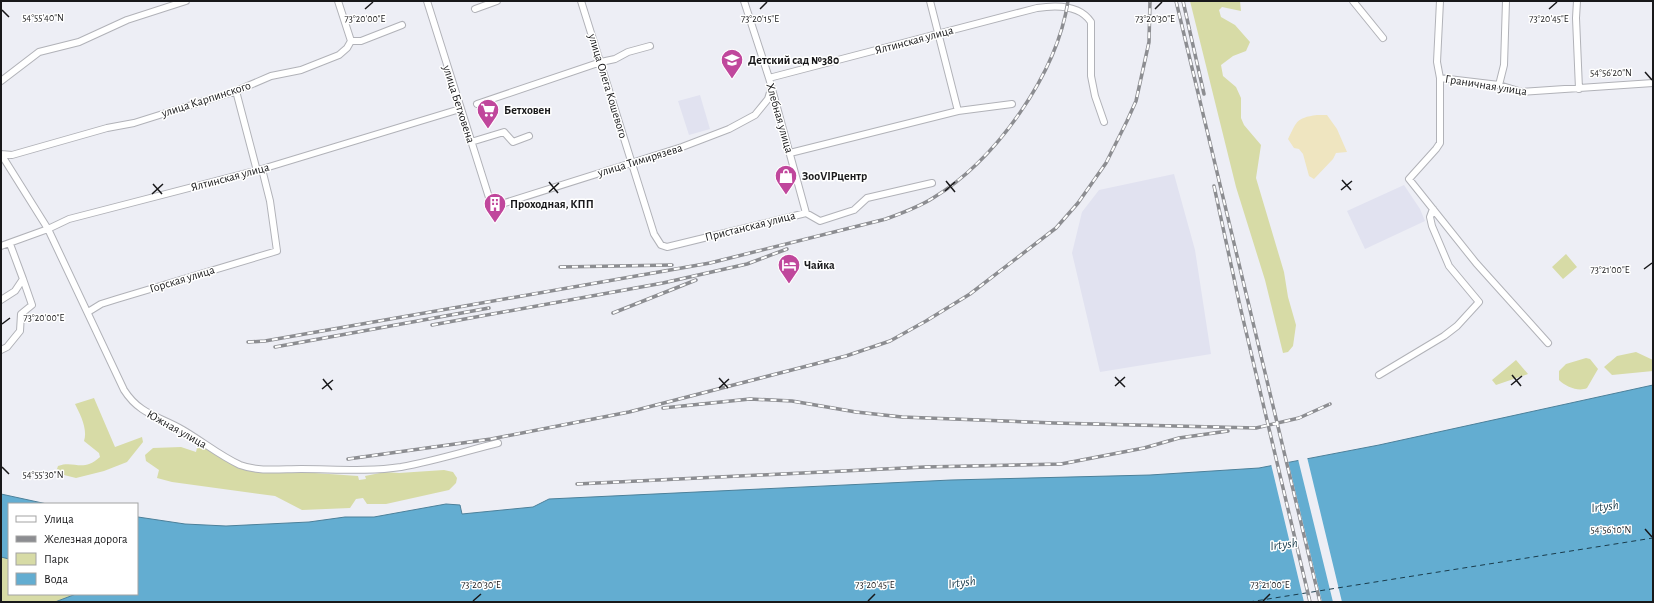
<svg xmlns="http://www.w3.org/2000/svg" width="1654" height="603" viewBox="0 0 1654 603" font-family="'Alegreya Sans',sans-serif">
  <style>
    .built { fill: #e1e2f0 }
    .green { fill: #d7dba6 }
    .sand { fill: #efe5c0 }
    .water { fill: #63add1; stroke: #4c809a }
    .pier { fill: #edeef5 }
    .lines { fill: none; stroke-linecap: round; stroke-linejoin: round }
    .ferry { stroke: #1a3c4c; stroke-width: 1; stroke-dasharray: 5 4; stroke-linecap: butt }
    .minor-casing { stroke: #b1b2b8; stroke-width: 8 }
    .minor { stroke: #fff; stroke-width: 6 }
    .rail-casing { stroke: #8c8d91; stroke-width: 3.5 }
    .rail { stroke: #fff; stroke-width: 2; stroke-dasharray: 6; stroke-linecap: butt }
    .ticks { fill: none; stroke: #18181a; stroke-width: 1.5 }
    .labels { text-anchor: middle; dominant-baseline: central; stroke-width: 3; stroke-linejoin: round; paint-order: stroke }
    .street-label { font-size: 12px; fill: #18181a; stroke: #fff }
    .poi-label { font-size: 12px; font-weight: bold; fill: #18181a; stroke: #fff; text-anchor: start }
    .water-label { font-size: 13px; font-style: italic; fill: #1a3c4c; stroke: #fff }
    .ticks-label { font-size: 10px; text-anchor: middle; fill: #18181a; stroke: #fff; stroke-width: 3; stroke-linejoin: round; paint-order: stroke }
  </style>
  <rect width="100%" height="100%" fill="#edeef5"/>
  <path class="built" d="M700 95 710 129 689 135 678 101Z
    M1174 174 1195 250 1211 354 1100 372 1072 253 1082 212 1099 190Z
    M1404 185 1420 209 1425 221 1365 249 1347 211Z"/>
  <path class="green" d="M1190 1H1240L1241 11 1222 7 1219 10 1221 17 1235 25 1250 42 1246 51 1233 56 1221 65 1223 76 1236 87 1241 98V118L1244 125 1261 145 1256 178 1284 272 1288 297 1296 325 1293 346 1288 352 1283 353 1265 280 1236 187Z
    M1566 254 1577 267 1563 279 1552 267Z
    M1636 352 1653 360V371L1612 375 1604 367 1617 356Z
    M1586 358 1590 359 1598 369 1587 388C1579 392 1566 387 1559 380V371L1566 364Z
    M1516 360 1528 374 1496 385 1492 380Z
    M94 398 115 447 142 437 143 442 127 462 104 471 76 478 64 475 57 469 58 466C75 460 82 473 100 457L99 453 84 441C88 429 80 414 75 404Z
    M198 444 243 468 358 476 359 480 366 479 365 476 385 472 399 473 444 470 453 472 457 478 456 483 449 490 386 504H367L363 498 356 499 350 508 302 510 275 496 172 482 157 478 159 470 146 461 145 455 153 448 181 447 196 452Z
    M1 557 9 559V594H76L55 602H1Z"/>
  <path class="sand" d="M1317 115H1327L1337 129 1347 152 1336 153 1333 159 1314 179 1309 176 1303 154 1299 149 1294 148 1288 139C1297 122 1295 118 1317 115Z"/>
  <path class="water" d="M1653 385V602H55L76 594H137V517H138L185 524 226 526 309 522 345 517H374L446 504 460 505 462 514 533 507 549 499 951 480 1150 475 1259 468 1379 445Z
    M1 494 47 504H9V559L1 557Z"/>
  <path class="pier" d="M1307 457 1342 602H1333L1298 459Z
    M1288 461 1322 602H1304L1271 464Z"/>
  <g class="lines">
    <path class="ferry" d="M1249 602 1653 538"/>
    <g class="minor-casing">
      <path id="minor" d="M338 1 351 41
        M427 1 492 207 682 147 729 129 755 115 768 99 771 89
        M581 1 654 234 661 245 667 247 806 213 820 221 854 210 867 198 932 183
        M744 1 769 78 806 213
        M930 1 958 111
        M1353 1 1383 38
        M1440 1 1437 62 1440 78V143L1436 149 1409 179 1476 263 1548 343
        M1577 1 1576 18 1579 89
        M475 9 497 1
        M769 78 1037 8C1056 5 1080 5 1091 22V76L1095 96 1104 122
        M1440 78 1499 85 1522 92 1653 83
        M1 81 39 52 79 42 127 20 186 1
        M1499 85 1504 65 1506 1
        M236 91 257 171
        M477 104 601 62 615 59 628 52 650 46
        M471 142 504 132 513 142 529 136
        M790 153 958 111 1012 104
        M1 154 48 229 124 390C140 415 159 416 183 430 202 441 220 456 240 465 259 472 281 469 301 469 334 469 368 472 401 467 434 461 466 451 498 443
        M1 154 12 155 107 128 134 123 236 91 271 76 301 70 339 55 347 48 351 41H361L402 25
        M1 246 48 229 69 219 262 169 460 109
        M1 300 15 291 23 279 10 244
        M88 312 101 304 117 299 277 251 270 201 262 169
        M1 350 7 347 20 331 21 314 32 305 23 279
        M1379 375 1444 336 1457 326 1479 302 1449 266 1432 226 1430 217 1433 209"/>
    </g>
    <use href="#minor" class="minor"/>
    <g class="rail-casing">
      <path id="rail" d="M1176 1 1320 602
        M1183 1 1204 94
        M1214 186 1240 306 1310 602
        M560 267 672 265
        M613 313 696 280
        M432 325 663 283 747 264 787 249
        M248 342 265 341 710 263 886 219C902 213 919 207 933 198 996 160 1057 74 1068 1
        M275 347 489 308
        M663 408 750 399 792 401 856 412 902 417 1054 423 1256 428 1299 418 1330 404
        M348 459 491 439 629 412 846 356 890 341 926 321 970 294 1056 228 1078 203 1106 163 1127 121 1136 101 1149 42 1150 1
        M577 484 925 467 1061 464 1144 448 1179 438 1228 431"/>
    </g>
    <use href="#rail" class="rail"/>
  </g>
  <path class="ticks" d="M365 9 373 2M760 9 767 2M1155 9 1162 2M1549 9 1557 2M2 10 9 17M1645 72 1652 80M1342 180 1351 190M946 181 955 192M549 182 558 193M153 184 162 194M1341 190 1352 181M945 191 955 182M549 192 559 183M152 194 163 184M1644 269 1652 263M2 324 10 318M1512 375 1521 386M1115 377 1125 387M719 378 728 388M323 379 332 390M1511 385 1522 376M1115 386 1125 377M719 388 729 379M322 389 333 380M2 467 9 474M1645 529 1652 537M473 601 481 594M868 601 875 594M1263 601 1270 594"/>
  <defs>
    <g id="school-pin" transform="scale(1.15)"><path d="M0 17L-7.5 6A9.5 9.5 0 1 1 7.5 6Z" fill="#c0479c" stroke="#fff"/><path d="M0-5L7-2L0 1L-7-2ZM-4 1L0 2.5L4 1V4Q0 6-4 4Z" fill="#fff"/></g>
    <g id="supermarket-pin" transform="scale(1.15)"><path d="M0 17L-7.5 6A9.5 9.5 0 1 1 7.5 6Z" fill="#c0479c" stroke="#fff"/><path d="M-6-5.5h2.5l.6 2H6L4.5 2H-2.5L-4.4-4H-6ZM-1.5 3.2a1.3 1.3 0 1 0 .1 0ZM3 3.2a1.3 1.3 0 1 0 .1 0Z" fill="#fff"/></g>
    <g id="shop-pin" transform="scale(1.15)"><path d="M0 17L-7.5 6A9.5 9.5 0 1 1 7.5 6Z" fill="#c0479c" stroke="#fff"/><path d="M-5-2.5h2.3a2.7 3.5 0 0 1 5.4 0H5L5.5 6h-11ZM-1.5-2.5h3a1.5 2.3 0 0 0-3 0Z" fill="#fff"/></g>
    <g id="building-pin" transform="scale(1.15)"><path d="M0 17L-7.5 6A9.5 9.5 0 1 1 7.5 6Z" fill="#c0479c" stroke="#fff"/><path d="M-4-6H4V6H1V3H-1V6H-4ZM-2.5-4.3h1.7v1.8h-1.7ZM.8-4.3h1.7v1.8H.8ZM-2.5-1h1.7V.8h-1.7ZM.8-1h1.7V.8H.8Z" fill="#fff"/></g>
    <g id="hotel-pin" transform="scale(1.15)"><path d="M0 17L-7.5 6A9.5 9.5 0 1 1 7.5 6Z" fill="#c0479c" stroke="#fff"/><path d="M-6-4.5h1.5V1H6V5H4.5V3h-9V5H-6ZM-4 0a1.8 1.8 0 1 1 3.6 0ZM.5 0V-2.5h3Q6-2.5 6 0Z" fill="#fff"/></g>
  </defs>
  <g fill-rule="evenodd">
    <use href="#school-pin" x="732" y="60"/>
    <use href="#supermarket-pin" x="488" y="110"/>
    <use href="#shop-pin" x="786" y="176"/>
    <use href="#building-pin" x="495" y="204"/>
    <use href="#hotel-pin" x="789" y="265"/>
  </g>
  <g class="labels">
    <g class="street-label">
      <text transform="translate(914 40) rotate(-15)">Ялтинская улица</text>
      <text transform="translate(1486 85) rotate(9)">Граничная улица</text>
      <text transform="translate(608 86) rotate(73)">улица Олега Кошевого</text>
      <text transform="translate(206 99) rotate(-18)">улица Карпинского</text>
      <text transform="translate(459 104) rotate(72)">улица Бетховена</text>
      <text transform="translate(780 118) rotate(74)">Хлебная улица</text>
      <text transform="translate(640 160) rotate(-17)">улица Тимирязева</text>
      <text transform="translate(230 177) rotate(-15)">Ялтинская улица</text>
      <text transform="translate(750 226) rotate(-14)">Пристанская улица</text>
      <text transform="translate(182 279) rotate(-17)">Горская улица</text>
      <text transform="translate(177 429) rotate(29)">Южная улица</text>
    </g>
    <g class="poi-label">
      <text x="748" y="60">Детский сад №380</text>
      <text x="504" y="110">Бетховен</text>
      <text x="802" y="176">ЗооVIPцентр</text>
      <text x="510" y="204">Проходная, КПП</text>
      <text x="804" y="265">Чайка</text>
    </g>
    <g class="water-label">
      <text transform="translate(1605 507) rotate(-7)">Irtysh</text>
      <text transform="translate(1284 545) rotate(-7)">Irtysh</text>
      <text transform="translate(962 583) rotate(-7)">Irtysh</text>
    </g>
  </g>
  <g class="ticks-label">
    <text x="43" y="21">54°55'40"N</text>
    <text x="365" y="22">73°20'00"E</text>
    <text x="760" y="22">73°20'15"E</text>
    <text x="1155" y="22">73°20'30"E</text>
    <text x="1549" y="22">73°20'45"E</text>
    <text x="1611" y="76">54°56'20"N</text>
    <text x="1610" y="273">73°21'00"E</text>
    <text x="44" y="321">73°20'00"E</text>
    <text x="43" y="478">54°55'30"N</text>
    <text x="1611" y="533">54°56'10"N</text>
    <text x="481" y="588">73°20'30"E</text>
    <text x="875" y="588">73°20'45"E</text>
    <text x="1270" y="588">73°21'00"E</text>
  </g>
  <rect width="1654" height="603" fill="none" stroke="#18181a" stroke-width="4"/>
  <rect x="8" y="503" width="130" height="92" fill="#ffffff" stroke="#a3a3a3"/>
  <rect x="16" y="516" width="20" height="6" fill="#ffffff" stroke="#a3a3a3"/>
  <text x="44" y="523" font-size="12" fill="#18181a">Улица</text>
  <rect x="16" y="536" width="20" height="6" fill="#8c8d91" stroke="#a3a3a3"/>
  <text x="44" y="543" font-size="12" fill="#18181a">Железная дорога</text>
  <rect x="16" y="553" width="20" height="12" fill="#d7dba6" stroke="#a3a3a3"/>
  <text x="44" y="563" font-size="12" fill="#18181a">Парк</text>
  <rect x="16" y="573" width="20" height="12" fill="#63add1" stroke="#a3a3a3"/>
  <text x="44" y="583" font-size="12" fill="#18181a">Вода</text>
</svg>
